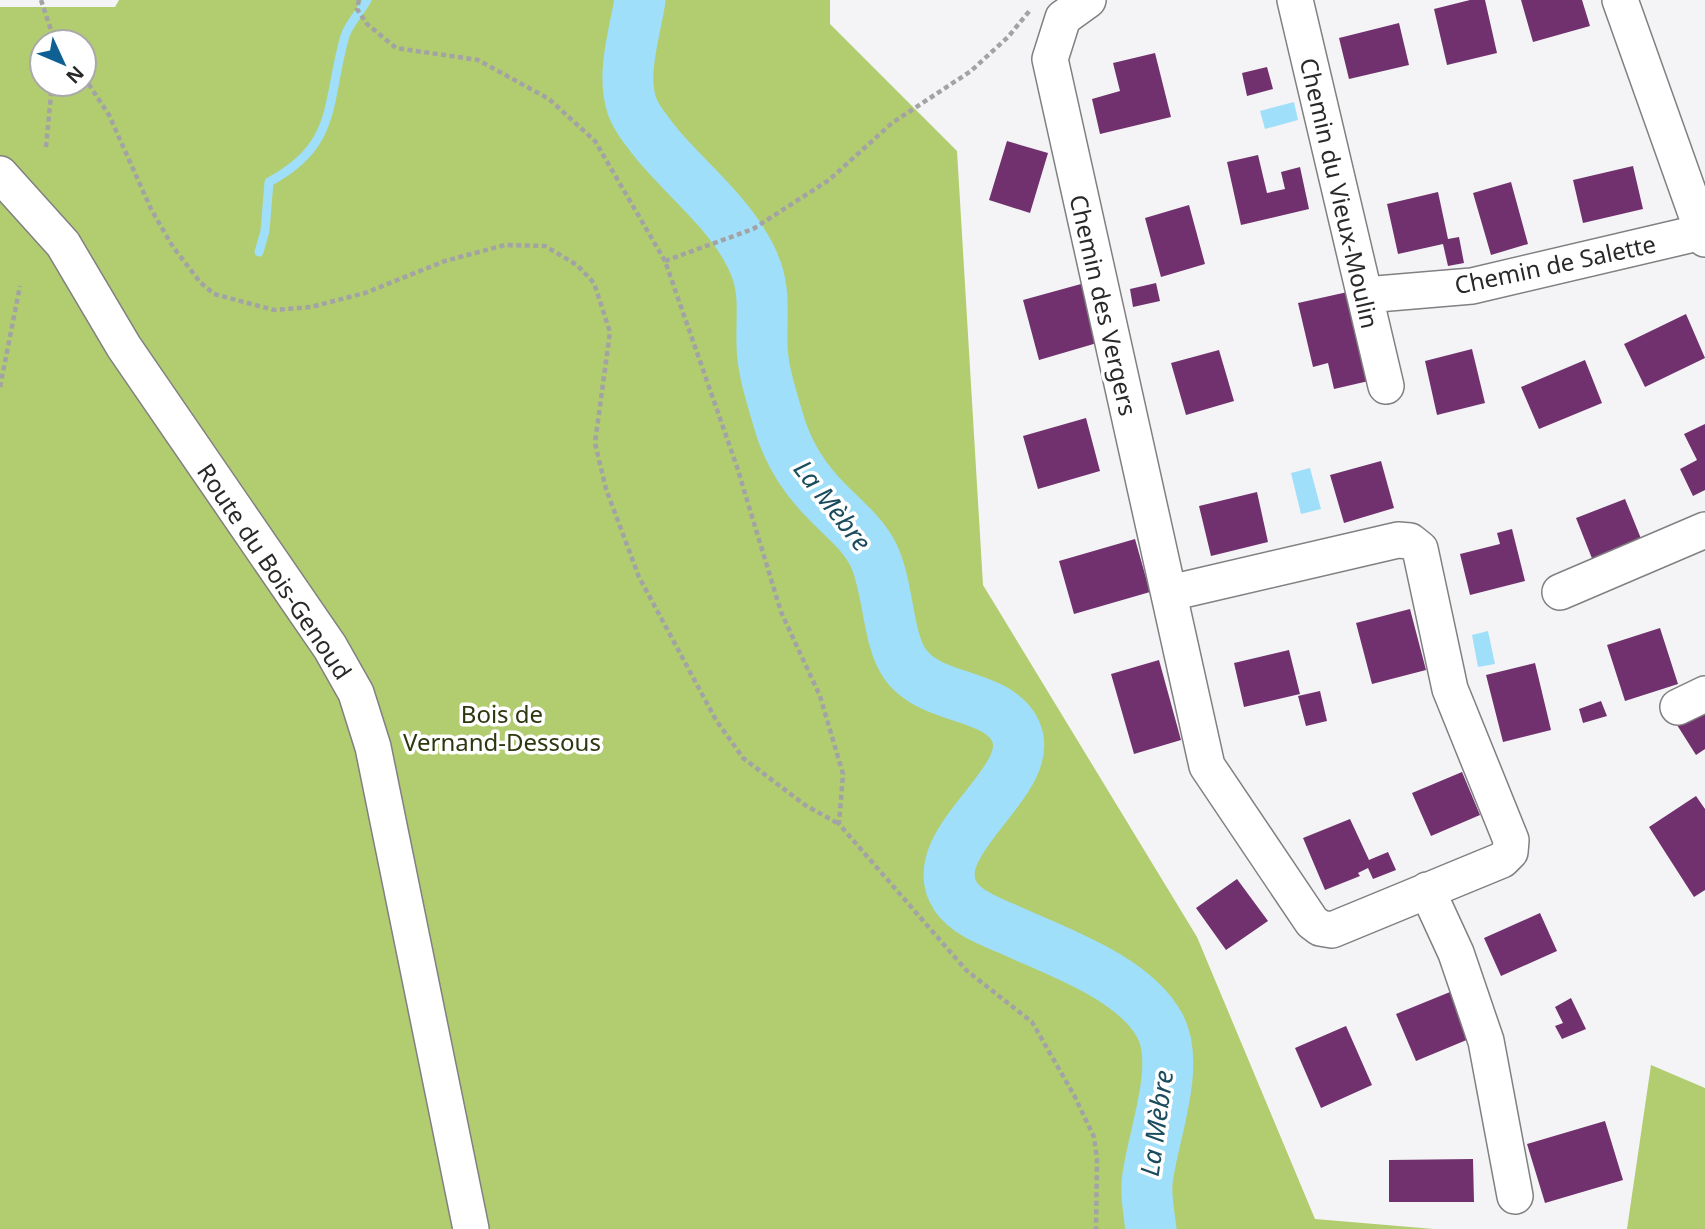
<svg xmlns="http://www.w3.org/2000/svg" width="1705" height="1229" viewBox="0 0 1705 1229" font-family="'Noto Sans',sans-serif">
  <style>
    .forest { fill: #b2cc70; fill-rule: evenodd }
    .water { fill: #a0dff9 }
    .lines { fill: none; stroke-linecap: round; stroke-linejoin: round }
    .stream { stroke: #a0dff9; stroke-width: 9 }
    .river { stroke: #a0dff9; stroke-width: 51 }
    .building { fill: #71316e }
    .minor-casing { stroke: #808082; stroke-width: 38 }
    .path { stroke: #a3a3a5; stroke-width: 4.5; stroke-dasharray: 5 3.5; stroke-linecap: butt }
    .minor { stroke: #fff; stroke-width: 35 }
    .labels { text-anchor: middle; dominant-baseline: central; stroke-width: 7; stroke-linejoin: round; paint-order: stroke }
    .street-label { font-size: 24px; fill: #29292a; stroke: #fff }
    .park-label { font-size: 24px; fill: #2d3710; stroke: #fff }
    .water-label { font-size: 26px; font-style: italic; fill: #1a4c5e; stroke: #fff }
  </style>
  <rect width="100%" height="100%" fill="#f4f4f6"/>
  <path class="forest" d="M119 0H830V24L957 151 983 585 1197 937 1315 1219 1434 1229H0V7H115ZM42 42H84V84H42Z
    M1651 1065 1705 1088V1229H1627Z"/>
  <path class="water" d="M1294 102 1298 120 1265 129 1260 111Z
    M1310 468 1321 509 1301 514 1291 473Z
    M1488 631 1495 664 1478 667 1472 635Z"/>
  <g class="lines">
    <path class="stream" d="M259 252 265 231 269 182C339 145 326 101 345 36 348 25 361 11 367 0"/>
    <path class="river" d="M640 0C635 32 621 74 632 106 637 120 648 132 657 144 687 180 729 213 750 255 767 288 761 310 762 344 762 368 771 395 778 419 785 445 799 471 818 492 836 513 860 529 873 554 889 586 887 639 905 664 930 700 994 693 1014 728 1044 780 919 841 956 897 967 913 991 922 1008 929 1055 951 1134 977 1160 1026 1182 1067 1151 1140 1147 1183 1146 1198 1149 1215 1151 1229"/>
  </g>
  <path class="building" d="M1470 0H1485L1497 53 1447 65 1434 9Z
    M1521 0H1582L1590 26 1533 42Z
    M1399 23 1409 65 1349 79 1339 38Z
    M1155 53 1171 117 1100 134 1092 99 1120 91 1113 63Z
    M1267 67 1273 89 1247 96 1242 73Z
    M1007 141 1048 153 1030 213 989 200Z
    M1258 155 1267 193 1285 189 1281 172 1300 167 1309 209 1241 225 1227 162Z
    M1633 166 1643 209 1583 223 1573 180Z
    M1511 182 1528 244 1491 255 1473 193Z
    M1438 192 1448 239 1459 237 1464 263 1448 266 1443 244 1398 254 1387 204Z
    M1189 205 1205 264 1161 277 1145 218Z
    M1156 283 1160 301 1133 307 1130 289Z
    M1081 284 1097 343 1039 360 1023 300Z
    M1352 291 1373 380 1334 389 1328 363 1313 367 1298 303Z
    M1686 314 1705 358 1645 387 1624 344Z
    M1472 349 1485 403 1437 415 1425 361Z
    M1219 350 1234 401 1186 415 1171 363Z
    M1585 360 1602 403 1539 429 1521 387Z
    M1086 418 1100 471 1038 489 1023 436Z
    M1705 424V490L1693 496 1680 469 1697 460 1684 434Z
    M1381 461 1394 508 1344 523 1330 475Z
    M1257 492 1268 542 1211 556 1199 506Z
    M1625 499 1644 546 1595 566 1576 518Z
    M1512 529 1525 581 1470 595 1460 554 1500 544 1497 533Z
    M1135 539 1150 592 1074 614 1059 561Z
    M1410 609 1426 670 1372 684 1356 623Z
    M1660 628 1678 684 1625 701 1607 645Z
    M1289 650 1300 694 1244 707 1234 663Z
    M1159 660 1181 740 1134 754 1111 674Z
    M1535 663 1551 730 1503 742 1486 675Z
    M1320 691 1327 721 1306 726 1298 696Z
    M1601 701 1607 716 1583 723 1579 709Z
    M1705 707V749L1696 755 1677 725Z
    M1462 772 1480 815 1431 836 1412 793Z
    M1696 796 1705 809V890L1694 897 1649 827Z
    M1350 819 1369 860 1388 852 1396 870 1373 879 1368 868 1358 873 1360 876 1325 890 1303 838Z
    M1237 879 1268 921 1226 950 1196 908Z
    M1540 913 1557 951 1501 976 1484 938Z
    M1450 992 1469 1039 1416 1061 1396 1014Z
    M1571 998 1586 1029 1562 1039 1555 1026 1563 1023 1555 1007Z
    M1346 1026 1372 1085 1321 1108 1295 1048Z
    M1605 1121 1623 1180 1545 1203 1527 1144Z
    M1473 1159 1474 1202H1389V1160Z"/>
  <g class="lines">
    <g class="minor-casing">
      <path id="minor" d="M1088 0 1063 18 1050 59 1207 766 1312 922 1320 928 1332 930 1502 860 1510 852 1511 840 1450 689 1420 549 1410 541 1398 540 1170 593
        M1295 0 1386 386
        M1620 0 1705 239
        M0 174 63 244 124 347 330 647 356 693 373 747 471 1229
        M1365 295 1472 286 1702 232
        M1560 592 1705 530
        M1678 707 1705 694
        M1427 890 1456 953 1486 1041 1515 1196"/>
    </g>
    <path class="path" d="M41 0 55 42
      M359 0 357 9 367 24 396 48 478 60 549 99 595 141 665 261 737 467 781 612 820 696 843 774 839 824 966 970 1032 1022 1074 1095 1094 1137 1097 1159 1096 1229
      M84 77 109 115 151 209 173 247 201 283 214 294 274 310 311 307 365 293 445 261 505 245 545 246 577 265 594 283 610 332 595 443 606 489 639 577 716 720 743 758 805 805 839 824
      M46 147 52 84
      M665 261 753 229 829 180 892 123 971 71 1008 37 1031 9
      M0 387 20 286"/>
    <use href="#minor" class="minor"/>
  </g>
  <g class="labels">
    <g class="street-label">
      <text transform="translate(1340 193) rotate(77)">Chemin du Vieux-Moulin</text>
      <text transform="translate(1555 264) rotate(-12)">Chemin de Salette</text>
      <text transform="translate(1104 305) rotate(77)">Chemin des Vergers</text>
      <text transform="translate(275 571) rotate(56)">Route du Bois-Genoud</text>
    </g>
    <g class="park-label">
      <text x="502" y="713">Bois de<tspan x="502" dy="28">Vernand-Dessous</tspan></text>
    </g>
    <g class="water-label">
      <text transform="translate(833 505) rotate(52)">La Mèbre</text>
      <text transform="translate(1156 1123) rotate(-82)">La Mèbre</text>
    </g>
  </g>
  <g transform="translate(63 63) rotate(134)"><circle r="33" fill="#ffffff" stroke="#a9a9aa" stroke-width="2"/>
  <path d="M0-5L12 26L0 18L-12 26Z" fill="#0f6092"/>
  <text y="-10" font-size="19" font-weight="bold" text-anchor="middle" fill="#29292a">N</text>
  </g>
</svg>
